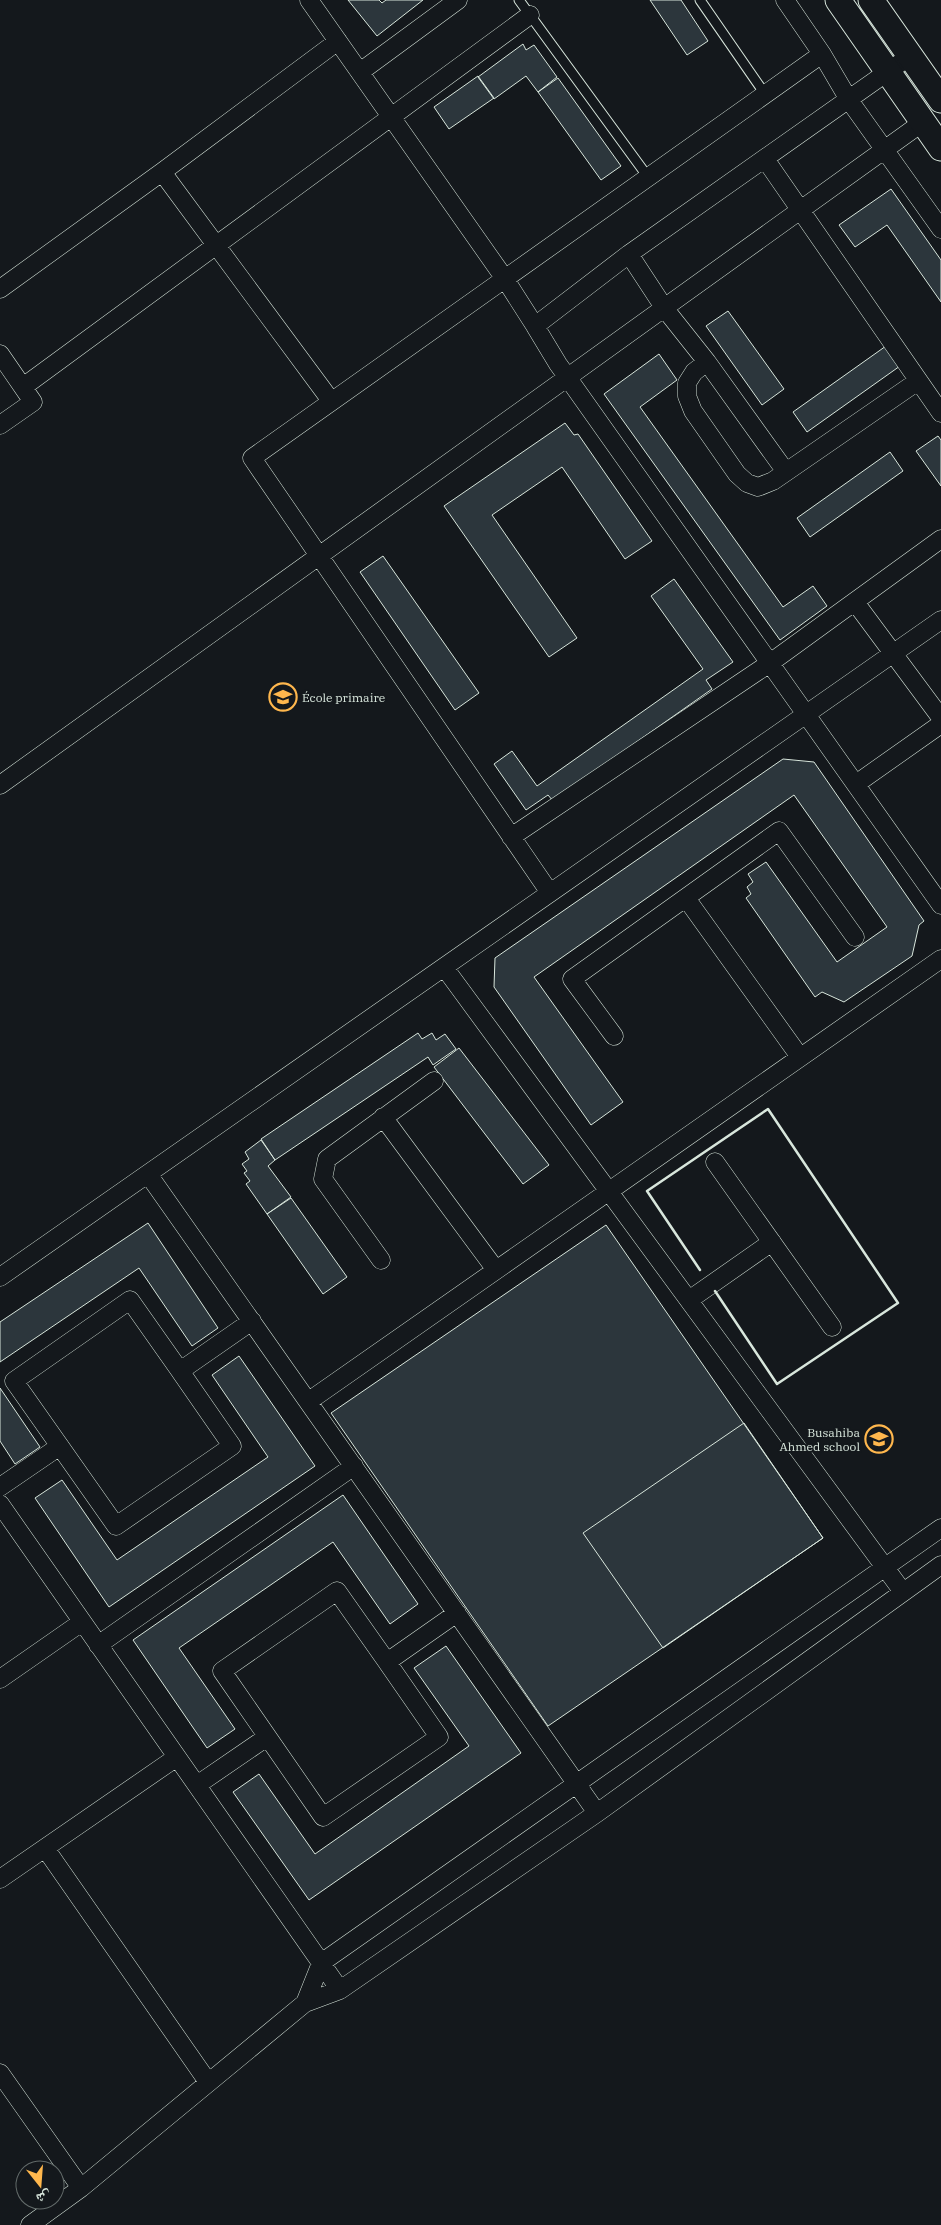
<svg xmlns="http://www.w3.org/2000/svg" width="941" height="2225" viewBox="0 0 941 2225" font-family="'IBM Plex Serif','Noto Naskh Arabic',serif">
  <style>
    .building { fill: #2c363c; stroke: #d8e6dc }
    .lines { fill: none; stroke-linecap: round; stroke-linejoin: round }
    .lane-casing { stroke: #d8e6dc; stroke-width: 11 }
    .street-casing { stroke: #d8e6dc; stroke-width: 19 }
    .secondary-casing { stroke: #d8e6dc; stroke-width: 27 }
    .lane { stroke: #14181c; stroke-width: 9 }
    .street { stroke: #14181c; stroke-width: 18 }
    .secondary { stroke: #14181c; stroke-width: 25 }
    .wall { stroke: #d8e6dc; stroke-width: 2.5 }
    .labels { text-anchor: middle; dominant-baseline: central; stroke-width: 4; stroke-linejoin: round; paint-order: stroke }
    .poi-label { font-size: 12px; fill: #d8e6dc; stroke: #14181c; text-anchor: start }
  </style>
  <rect width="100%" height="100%" fill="#14181c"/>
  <path class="building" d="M348 0H379L382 3 386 0H423L377 36Z
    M650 0H681L708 41 687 55Z
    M523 44 526 50 534 45 557 77 538 92 526 76 494 99 478 77Z
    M478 76 494 98 449 129 434 107Z
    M558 78 621 166 601 180 538 92Z
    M891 189 941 260V302L887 225 855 247 839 225Z
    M728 311 784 389 762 405 706 326Z
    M886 346 900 366 807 432 793 412Z
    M659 354 677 380 640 407 783 607 813 586 827 606 780 640 604 394Z
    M565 423 574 435 578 434 652 541 625 559 562 467 492 515 577 638 549 657 444 506Z
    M938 436 941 440V486L916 451Z
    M890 452 903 471 810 537 797 518Z
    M383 556 479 693 455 710 360 572Z
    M674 579 733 662 706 680 712 689 553 801 548 795 526 810 494 764 512 751 537 786 703 669 651 596Z
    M783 759 814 762 924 921 919 925 912 956 844 1002 822 992 815 997 746 898 751 894 747 887 753 882 748 874 766 862 837 962 887 927 794 795 534 977 623 1102 591 1125 494 987 495 958Z
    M418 1033 422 1039 432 1033 436 1040 445 1034 456 1049 433 1065 428 1057 275 1160 261 1139Z
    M459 1048 549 1165 523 1184 434 1067Z
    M261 1140 275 1160 268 1166 291 1197 267 1214 246 1184 250 1181 244 1173 247 1171 242 1164 249 1159 245 1152Z
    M291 1198 347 1277 323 1294 267 1214Z
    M148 1223 218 1328 192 1346 139 1268 0 1362V1322Z
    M606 1225 823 1538 548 1726 331 1413Z
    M239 1356 315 1466 109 1607 35 1498 62 1480 117 1560 268 1457 212 1375Z
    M0 1388 40 1447 15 1464 0 1441Z
    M744 1423 823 1538 663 1648 583 1533Z
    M343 1495 418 1604 390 1624 333 1542 179 1648 235 1729 207 1748 133 1640Z
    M446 1646 521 1753 309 1900 233 1792 259 1774 315 1854 469 1746 414 1668Z"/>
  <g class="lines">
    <g class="lane-casing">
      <path id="lane" d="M519 0 648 177
        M700 0 765 94"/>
    </g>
    <g class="street-casing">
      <path id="street" d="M309 0 505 279 535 326
        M785 0 822 54 849 100 941 229
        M910 56 629 254 535 326 558 364 941 905
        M360 72 458 0
        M765 159 941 413
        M162 172 326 394
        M629 254 665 309 707 362 786 472
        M0 289 162 172 338 41
        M0 354 33 402 0 425
        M707 362 694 372 687 383V396L693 411 737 474 747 483 758 487 773 481 918 381
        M23 387 530 15
        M855 602 941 718
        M856 784 941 724
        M0 785 923 122
        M511 837 770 663 941 539
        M550 893 252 458 822 54
        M686 898 800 1057
        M444 967 903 1592
        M614 1036 572 979 779 831 855 937
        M383 1117 496 1270
        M715 1162 832 1327
        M148 1174 597 1813
        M381 1260 323 1179 327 1159 434 1081
        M0 1277 941 620
        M689 1300 772 1242
        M180 1371 130 1300 14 1381 116 1526 232 1446 180 1371 252 1321
        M309 1401 941 959
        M0 1487 60 1446
        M0 1504 340 1990
        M98 1645 354 1466
        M387 1662 337 1591 222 1671 323 1817 439 1737 387 1662 457 1613
        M0 1679 82 1622
        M197 1785 267 1737
        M45 1848 208 2082
        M0 1879 177 1757
        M305 2003 321 1963 941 1528
        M0 2073 81 2188
        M30 2225 81 2188 305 2003 340 1990 597 1813 941 1565"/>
    </g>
    <g class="secondary-casing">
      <path id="secondary" d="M838 0 941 148
        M871 0 941 100"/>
    </g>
    <use href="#lane" class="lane"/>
    <use href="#street" class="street"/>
    <use href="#secondary" class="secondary"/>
    <path class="wall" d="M700 1270 647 1191 768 1109 898 1303 777 1384 715 1291"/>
  </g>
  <defs>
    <g id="school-ring" transform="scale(1.4375)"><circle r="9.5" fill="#14181c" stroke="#ffb74d" stroke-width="1.5"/><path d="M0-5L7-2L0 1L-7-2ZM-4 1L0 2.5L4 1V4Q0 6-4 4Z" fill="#ffb74d"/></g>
  </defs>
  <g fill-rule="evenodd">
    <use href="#school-ring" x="283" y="697"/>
    <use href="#school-ring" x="879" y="1439"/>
  </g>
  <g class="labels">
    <g class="poi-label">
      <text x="302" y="697">École primaire</text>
      <text x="860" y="1432" text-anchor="end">Busahiba<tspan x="860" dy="14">Ahmed school</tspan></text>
    </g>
  </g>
  <g transform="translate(40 2185) rotate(163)"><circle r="24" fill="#14181c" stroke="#626a69"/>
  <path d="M0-4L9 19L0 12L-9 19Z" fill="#ffb74d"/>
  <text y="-8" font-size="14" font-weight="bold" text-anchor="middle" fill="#d8e6dc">ش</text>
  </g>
</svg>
